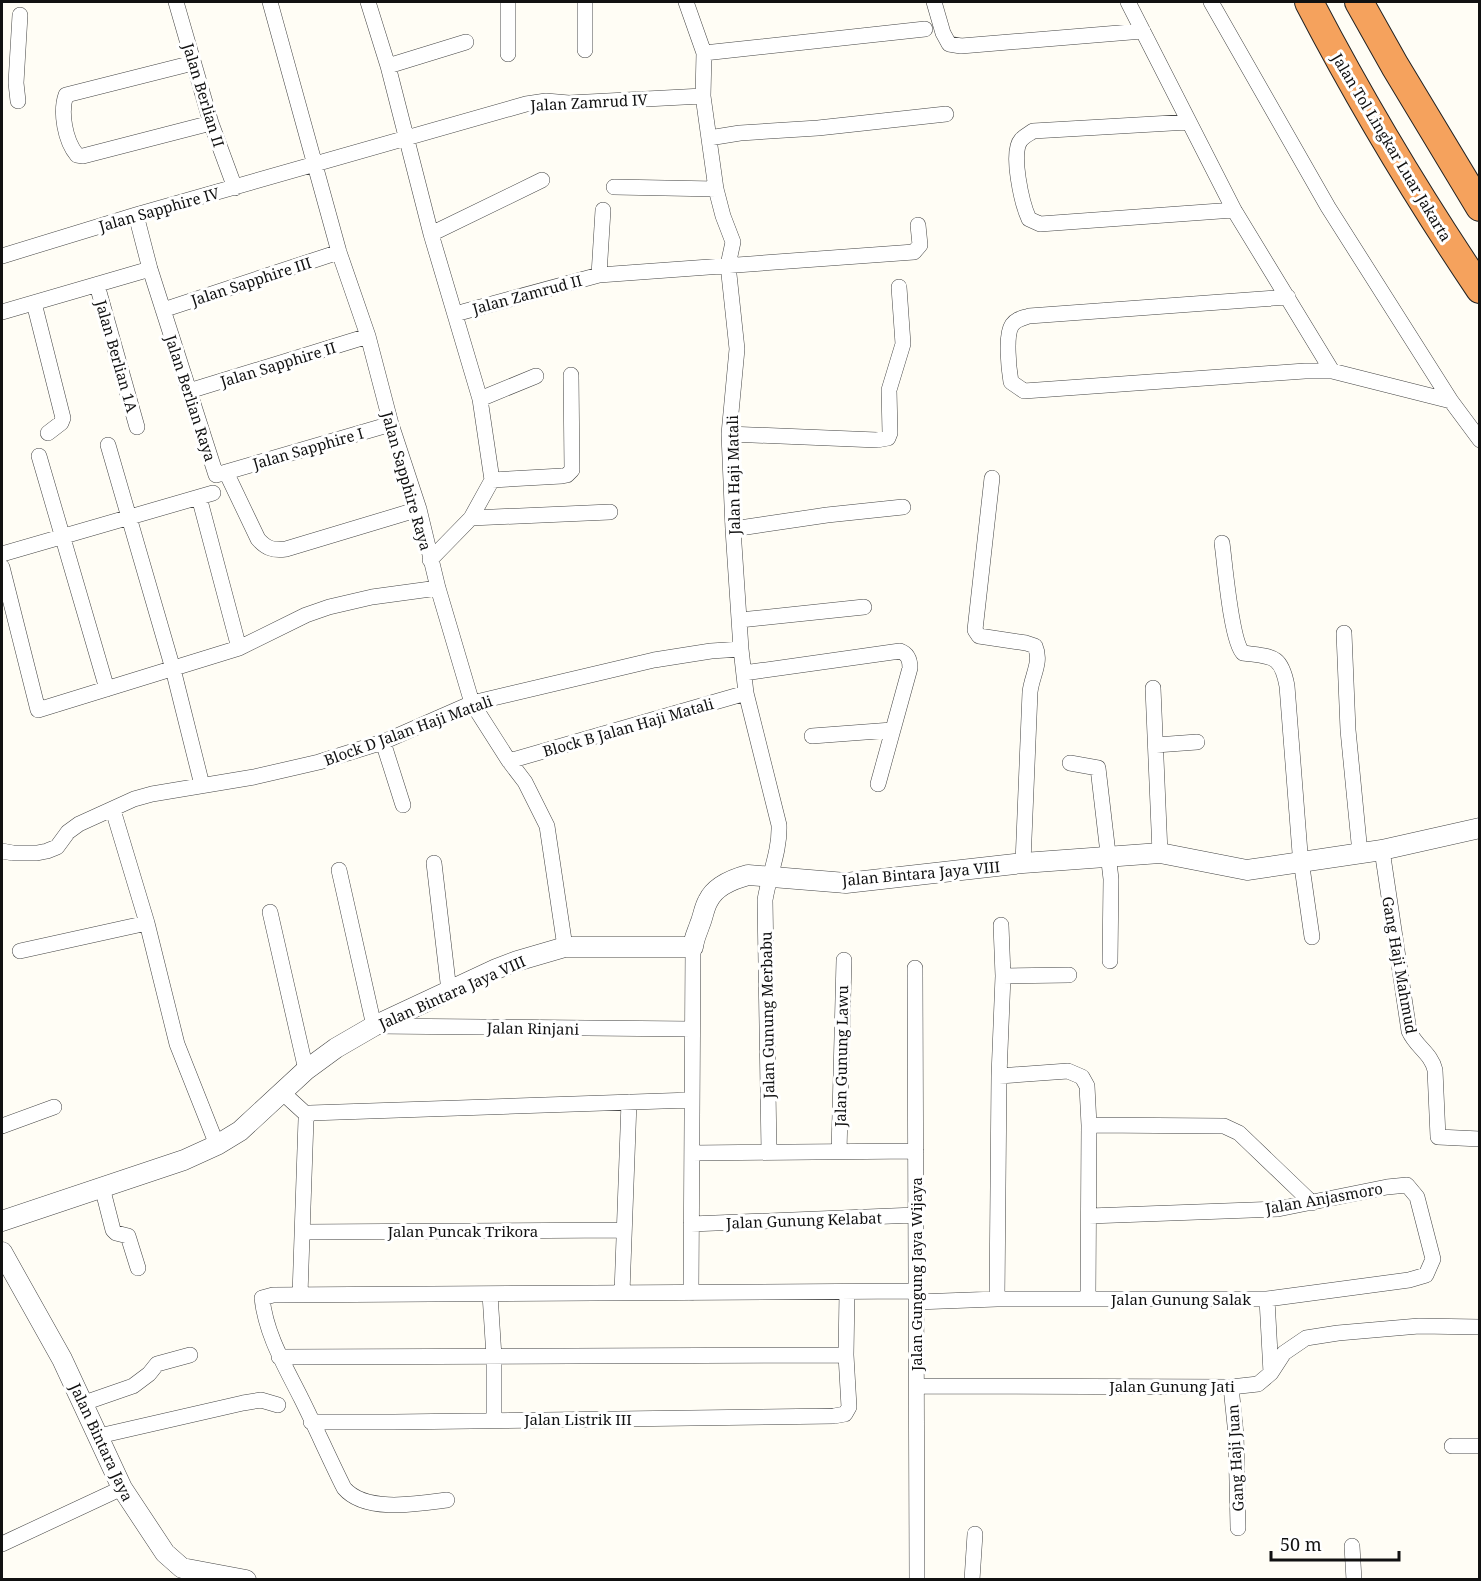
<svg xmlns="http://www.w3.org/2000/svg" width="1481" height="1581" viewBox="0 0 1481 1581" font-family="'Noto Serif',serif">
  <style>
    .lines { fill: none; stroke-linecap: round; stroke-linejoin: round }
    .minor-casing { stroke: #444; stroke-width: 16 }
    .tertiary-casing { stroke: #444; stroke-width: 21 }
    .motorway-casing { stroke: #222; stroke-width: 30 }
    .minor { stroke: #fff; stroke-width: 15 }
    .tertiary { stroke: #fff; stroke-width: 20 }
    .motorway { stroke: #f5a25d; stroke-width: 28 }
    .labels { text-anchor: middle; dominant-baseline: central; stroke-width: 6; stroke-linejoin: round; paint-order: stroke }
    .street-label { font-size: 15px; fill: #111; stroke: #fff }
  </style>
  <rect width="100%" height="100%" fill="#fffdf5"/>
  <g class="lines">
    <g class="minor-casing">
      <path id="minor" d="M176 2 211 123 235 188
        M270 2 339 252 368 336 391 424 419 509 438 588 472 703 509 761 525 782 547 826 565 947
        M368 2 388 66 431 234 480 399 492 480 471 518 430 560
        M508 2V54
        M686 2 704 53 703 96 716 189 723 216 733 242 728 265 737 349 729 434 733 529 741 649 746 693 779 825C780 851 769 875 765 900L769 1152
        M934 2 943 33 949 44 961 46 1143 31
        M1128 2 1234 210 1332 371 1451 401 1480 440
        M1211 2 1328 207 1451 401
        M585 50V2
        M704 53 925 29
        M193 63 66 95C60 112 65 141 77 155L83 156 211 123
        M388 66 466 42
        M18 101 16 83 20 15
        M1189 122 1033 131C1029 134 1024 136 1021 140 1010 152 1022 204 1029 219L1040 224 1234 210
        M709 138 740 133 818 128 946 114
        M614 187 716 189
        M603 210 599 275 914 252 920 245 918 225
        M136 215 150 269 216 475 391 424
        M431 234 542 180
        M2 256 136 215 526 104 546 101 569 103 703 96
        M97 285 137 427
        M1288 297 1029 316C1023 318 1016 319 1012 325 1005 335 1009 370 1011 382L1024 391 1305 371H1332
        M34 303 63 418 61 423 48 433
        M163 310 339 252
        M2 312 150 269
        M455 314 599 275
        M189 391 368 336
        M480 399 536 376
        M729 434 877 440 888 438 890 433 889 390 903 344 899 287
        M108 445 173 669 202 785
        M39 456 107 689
        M226 472 258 539C266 548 273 551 286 549L419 509
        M992 478 975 630 979 636 1026 643 1035 646C1042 662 1032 675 1030 692L1023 863
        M492 480 562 476 567 475 572 470 571 375
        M199 497 239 648
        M471 518 610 512
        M733 529 827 515 903 507
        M1222 543C1225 564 1231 641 1243 653 1272 657 1281 654 1287 686L1300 853 1312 937
        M2 554 213 493
        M2 567 38 710 239 648 306 615 329 607 372 597 438 588
        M740 620 864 607
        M1344 633 1348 730 1360 853
        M744 673 900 651C908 654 910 660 910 668L878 784
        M1153 688 1160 853
        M812 736 892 730
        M383 742 403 805
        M1156 745 1197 742
        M509 761 746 693
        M1070 763 1098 768 1111 879 1110 961
        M113 810 147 923 177 1044 217 1145
        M1382 850 1409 1031C1416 1047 1431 1053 1435 1070L1438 1137 1480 1139
        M2 851 13 853H37L47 851 57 847 68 832 79 824 134 799 152 794 254 777 319 762 383 742 472 703 654 660 711 651 741 649
        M434 863 449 991
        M339 870 374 1026 692 1029
        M270 912 306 1070
        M20 951 147 923
        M915 968 917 1580
        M1003 976 1069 975
        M999 1076 1068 1071 1082 1077 1087 1086 1089 1125 1088 1299
        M283 1093 307 1115
        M1089 1125 1224 1126 1239 1133 1312 1203
        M2 1126 54 1107
        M839 1152 844 960
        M692 1153 916 1151
        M102 1187 113 1230 116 1233 128 1236 138 1268
        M691 1224 916 1215
        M303 1232 623 1230
        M622 1293 629 1102
        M691 1293 693 947
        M490 1294 494 1357V1420
        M300 1295 306 1119 310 1113 692 1100
        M997 1299 999 1076 1003 976 1001 925
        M1267 1299 1271 1373
        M916 1302 997 1299H1267L1409 1280 1426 1275 1433 1259 1417 1197 1407 1185 1387 1187 1278 1209 1089 1216
        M279 1357 846 1355
        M917 1386 1231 1387 1258 1384 1271 1373 1284 1353 1306 1338 1338 1333 1419 1326 1480 1327
        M1231 1387 1236 1435 1238 1528
        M84 1403 133 1386 149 1374 157 1364 190 1355
        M311 1422H394L834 1416 845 1414 849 1407 846 1355 847 1292
        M99 1436 243 1403 261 1400 278 1405
        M1452 1446H1480
        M447 1500C417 1504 365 1513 344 1488 329 1458 316 1428 301 1398 285 1366 266 1335 262 1298L273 1295 916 1291
        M2 1544 122 1488
        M1352 1546 1354 1580
        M972 1580 975 1534"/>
    </g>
    <g class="tertiary-casing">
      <path id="tertiary" d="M2 1221 184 1160 217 1145 240 1131 306 1070 336 1048 374 1026 496 969 517 961 565 947H693C694 938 697 933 700 924 703 917 704 908 708 901 715 886 733 879 748 875L846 883 1023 863 1160 853 1247 870 1382 850 1480 828
        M2 1252 62 1359 122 1488 165 1553 182 1568 246 1580"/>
    </g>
    <g class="motorway-casing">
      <path id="motorway" d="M1309 2C1360 100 1418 197 1480 289
        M1359 2 1395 66 1480 207"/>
    </g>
    <use href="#minor" class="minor"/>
    <use href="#tertiary" class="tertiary"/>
    <use href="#motorway" class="motorway"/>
  </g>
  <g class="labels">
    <g class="street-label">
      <text transform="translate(204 95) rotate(73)">Jalan Berlian II</text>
      <text transform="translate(589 102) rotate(-3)">Jalan Zamrud IV</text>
      <text transform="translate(1392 147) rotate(59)">Jalan Tol Lingkar Luar Jakarta</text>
      <text transform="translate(159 209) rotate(-16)">Jalan Sapphire IV</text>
      <text transform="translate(251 281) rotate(-18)">Jalan Sapphire III</text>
      <text transform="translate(527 294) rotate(-15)">Jalan Zamrud II</text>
      <text transform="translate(117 356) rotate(74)">Jalan Berlian 1A</text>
      <text transform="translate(278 364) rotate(-17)">Jalan Sapphire II</text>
      <text transform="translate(191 398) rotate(72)">Jalan Berlian Raya</text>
      <text transform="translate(308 448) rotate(-16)">Jalan Sapphire I</text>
      <text transform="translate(733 475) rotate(-91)">Jalan Haji Matali</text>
      <text transform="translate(407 481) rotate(74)">Jalan Sapphire Raya</text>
      <text transform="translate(628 727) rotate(-16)">Block B Jalan Haji Matali</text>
      <text transform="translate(408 730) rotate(-20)">Block D Jalan Haji Matali</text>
      <text transform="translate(921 873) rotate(-5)">Jalan Bintara Jaya VIII</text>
      <text transform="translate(1400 965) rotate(80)">Gang Haji Mahmud</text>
      <text transform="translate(452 992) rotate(-24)">Jalan Bintara Jaya VIII</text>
      <text transform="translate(767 1015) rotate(-91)">Jalan Gunung Merbabu</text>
      <text transform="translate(533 1028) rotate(1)">Jalan Rinjani</text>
      <text transform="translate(841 1056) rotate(-89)">Jalan Gunung Lawu</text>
      <text transform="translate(1324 1198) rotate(-10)">Jalan Anjasmoro</text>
      <text transform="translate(804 1220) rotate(-2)">Jalan Gunung Kelabat</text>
      <text x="463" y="1231">Jalan Puncak Trikora</text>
      <text transform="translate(916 1274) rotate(-90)">Jalan Gungung Jaya Wijaya</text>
      <text x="1181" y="1299">Jalan Gunung Salak</text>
      <text x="1172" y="1386">Jalan Gunung Jati</text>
      <text x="578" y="1419">Jalan Listrik III</text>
      <text transform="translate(102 1442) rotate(65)">Jalan Bintara Jaya</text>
      <text transform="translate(1235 1458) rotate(-93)">Gang Haji Juan</text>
    </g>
  </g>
  <rect width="1481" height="1581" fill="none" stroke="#111111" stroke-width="6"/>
  <path d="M1271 1551v9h128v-9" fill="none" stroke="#111111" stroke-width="3"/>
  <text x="1280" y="1551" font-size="18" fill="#111111" stroke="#ffffff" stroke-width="4.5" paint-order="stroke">50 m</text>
</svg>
